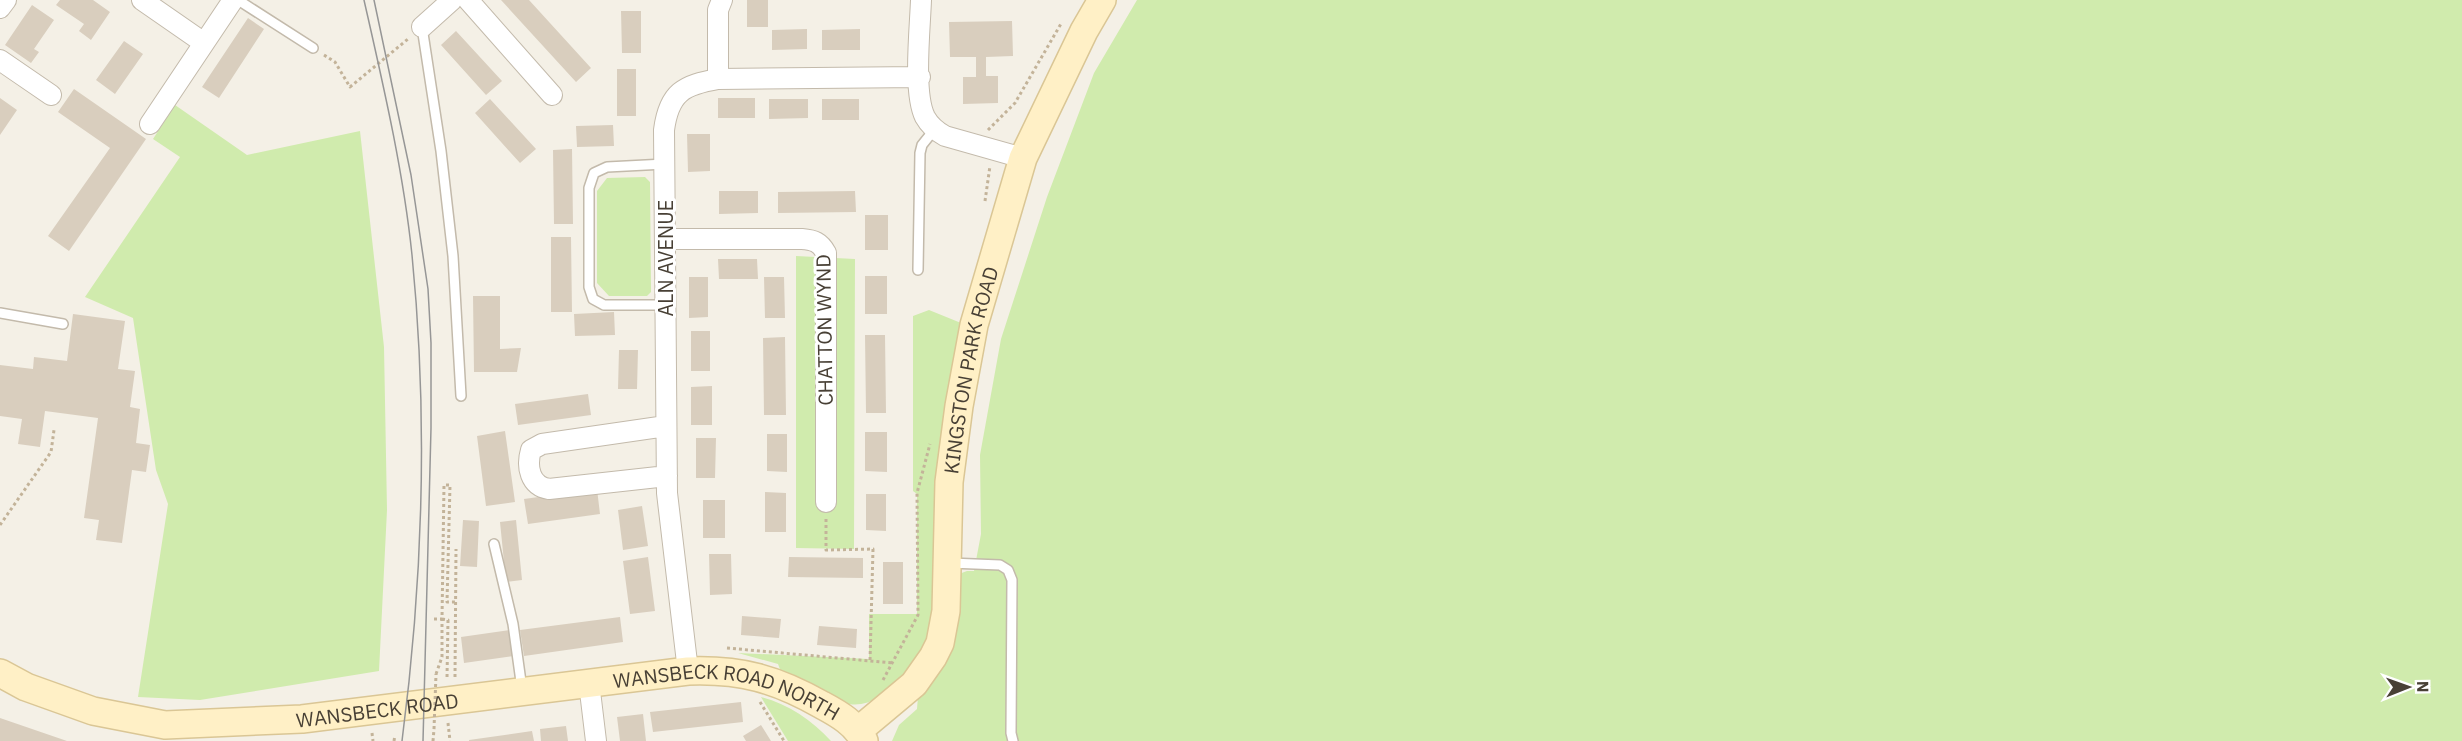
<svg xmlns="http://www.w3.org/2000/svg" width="2462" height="741" viewBox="0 0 2462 741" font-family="'IBM Plex Sans',sans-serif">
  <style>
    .green { fill: #d0ebad }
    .building { fill: #d9cebe }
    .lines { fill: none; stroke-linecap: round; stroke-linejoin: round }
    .lane-casing { stroke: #c3baab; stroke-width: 12 }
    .street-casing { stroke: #c3baab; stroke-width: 22 }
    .secondary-casing { stroke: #dac695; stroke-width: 30 }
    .path { stroke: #c3b399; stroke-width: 3; stroke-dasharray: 3 3; stroke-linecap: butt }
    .lane { stroke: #fff; stroke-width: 9 }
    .street { stroke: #fff; stroke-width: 20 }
    .secondary { stroke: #fff0c6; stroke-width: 27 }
    .tram { stroke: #969696; stroke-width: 1.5 }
    .path-bridge { stroke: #c3b399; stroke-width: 3; stroke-dasharray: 3 3; stroke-linecap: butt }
    .labels { text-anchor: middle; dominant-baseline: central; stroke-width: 6; stroke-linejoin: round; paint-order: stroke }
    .street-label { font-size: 20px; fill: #484035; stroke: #fff }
  </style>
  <rect width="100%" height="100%" fill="#f4f0e6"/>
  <path class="green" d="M1137 0H2462V741H892L899 725 917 709 918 696 959 574 967 571H974L981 534 980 455 1001 339 1047 197 1094 73Z
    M175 105 247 155 360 131 384 347 387 510 379 671 200 700 138 697 168 504 156 470 133 318 85 297 180 157 153 139Z
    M645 177 650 182 651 292 647 296H609L597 283V191L607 178Z
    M796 256 855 259 854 549 796 548Z
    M929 310 966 325 931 631C917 661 884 714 844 703 824 698 800 681 781 672L778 664 738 653 869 659V614H917V494L913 491V316Z
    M761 697C788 704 812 720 831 741H788Z"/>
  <path class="building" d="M60 0H93L110 12 91 40 79 31 84 24 56 5Z
    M501 0H529L591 68 576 82Z
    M747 0H768V27H747Z
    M32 5 54 20 34 49 39 52 31 63 5 45Z
    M621 11H641V53H622Z
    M248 18 264 29 219 98 202 87Z
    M1012 21 1013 56 986 57V76H998V103L963 104V77H976V57H950L949 22Z
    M807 29V49L772 50V30Z
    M860 29V50H822V30Z
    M456 31 502 81 486 95 441 45Z
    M124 41 143 54 115 94 96 80Z
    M617 69H636V116H617Z
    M74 89 146 139 69 251 48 236 110 148 58 112Z
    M0 98 17 110 0 135Z
    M718 98H755V118H718Z
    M490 99 536 149 520 163 475 113Z
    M769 99H808V118L769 119Z
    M822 99H859V120H822Z
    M613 125 614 146 577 147 576 126Z
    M687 134H710V171L688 172Z
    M572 149 573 224H554L553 150Z
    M719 191H758V213L719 214Z
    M855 191 856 212 778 213V192Z
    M865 215H888V250H865Z
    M551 237H571L572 312H551Z
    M718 259H757L758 279H719Z
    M865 276H887V314H865Z
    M689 277H708V317L689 318Z
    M764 277H784L785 318H765Z
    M473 296H500V349L521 348 517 372H474Z
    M614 312 615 335 575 336 574 314Z
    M73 314 125 321 118 369 135 371 130 407 140 409 136 443 150 445 146 472 132 470 122 543 96 540 99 520 84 518 98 418 45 411 40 447 18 444 22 419 0 416V365L33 369 34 357 67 361Z
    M691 331H710V371H691Z
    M865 335H885L886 413H866Z
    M785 337 786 415H764L763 338Z
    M619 350H638L637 389H618Z
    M712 386V425H691V387Z
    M588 394 591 415 518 425 515 404Z
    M505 431 515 502 486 506 477 436Z
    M865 432H887V472L865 471Z
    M767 434H787V472L767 471Z
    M696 438H716L715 478H696Z
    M597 489 600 514 528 524 524 499Z
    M765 492 786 493V532H765Z
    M866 494H886V531L866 530Z
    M703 500H725V538H703Z
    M642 506 648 546 623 550 618 510Z
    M463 520 479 521 477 567 460 566Z
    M516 520 522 580 506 582 500 522Z
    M709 554H731L732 594 710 595Z
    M648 557 655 611 630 614 623 561Z
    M789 557 863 558V578L788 577Z
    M883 562H903V604H883Z
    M742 616 781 619 779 638 741 635Z
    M620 617 623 642 524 656 520 630Z
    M819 626 857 629 856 648 817 645Z
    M510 630 514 656 464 663 461 637Z
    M741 702 743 722 653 732 650 712Z
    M643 714 646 741H620L617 717Z
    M0 718 67 741H0Z
    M761 725 771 741H746L743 736Z
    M566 726 568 741H541L540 729Z
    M532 731 534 741H469V740Z"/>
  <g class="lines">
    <g class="lane-casing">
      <path id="lane" d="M238 0 313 48
        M422 27 441 151 453 256 461 396
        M665 164 607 167 594 173 589 188V287L593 299 604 305H665
        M918 270 920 153 922 145 934 130
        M0 313 63 324
        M494 544 513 624 522 689
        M950 563 1000 565 1008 570 1012 580 1011 733 1013 741"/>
    </g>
    <g class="street-casing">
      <path id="street" d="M142 0 204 43
        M468 0 552 95
        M921 0C920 29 913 93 925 117 930 126 936 131 945 136L1023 158
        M0 8 6 0
        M422 27 452 0
        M0 60 51 95
        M718 79V10L722 0
        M150 124 233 0
        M665 239H802C814 240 820 242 826 253V502
        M666 426 542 444 531 450C526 467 530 486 549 489L667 476
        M688 671 667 493 664 130C669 92 684 85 718 79L920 77
        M589 683 596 741"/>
    </g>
    <g class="secondary-casing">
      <g id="secondary">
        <path id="s1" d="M0 673 26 687 93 711 165 725 302 719 688 671C741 669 776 679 822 705 839 714 856 724 864 741"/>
        <path id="s2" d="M859 730 914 684 933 657 940 643 946 611 949 482 959 406 974 325 1023 158 1084 31 1102 0"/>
      </g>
    </g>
    <path class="path" d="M324 55 335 62 350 87 408 39
      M988 130 1015 103 1062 22
      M985 201 990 166
      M826 519V550L873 549 870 661
      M0 525 51 452 54 430
      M434 619H442L444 485H450L447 602H456
      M442 619 448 620 447 678
      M727 648 893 663
      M436 674 442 657V619
      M455 677 456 549
      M883 680 918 615 917 493 930 444
      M760 702 784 741
      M448 723 450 741
      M372 733 373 741
      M394 741 395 735
      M433 741 434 729"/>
    <use href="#lane" class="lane"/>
    <use href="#street" class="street"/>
    <use href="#secondary" class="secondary"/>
    <path class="tram" d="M364 0C383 84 403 169 412 255 428 416 423 580 402 741
      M374 0 411 175 428 289 431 343V428L423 741"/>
    <path class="path-bridge" d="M434 729 436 674"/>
  </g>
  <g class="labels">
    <g class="street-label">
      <text transform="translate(665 258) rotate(-90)">ALN AVENUE</text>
      <text transform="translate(824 330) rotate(-91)">CHATTON WYND</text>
      <text stroke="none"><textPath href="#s2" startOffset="396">KINGSTON PARK ROAD</textPath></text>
      <text stroke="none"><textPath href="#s1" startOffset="742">WANSBECK ROAD NORTH</textPath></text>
      <text stroke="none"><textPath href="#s1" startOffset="387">WANSBECK ROAD</textPath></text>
    </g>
  </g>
  <g transform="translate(2408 687) rotate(89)" stroke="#ffffff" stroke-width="4.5" paint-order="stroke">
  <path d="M0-4.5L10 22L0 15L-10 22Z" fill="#484035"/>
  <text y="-9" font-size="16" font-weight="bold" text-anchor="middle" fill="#484035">N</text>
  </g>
</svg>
